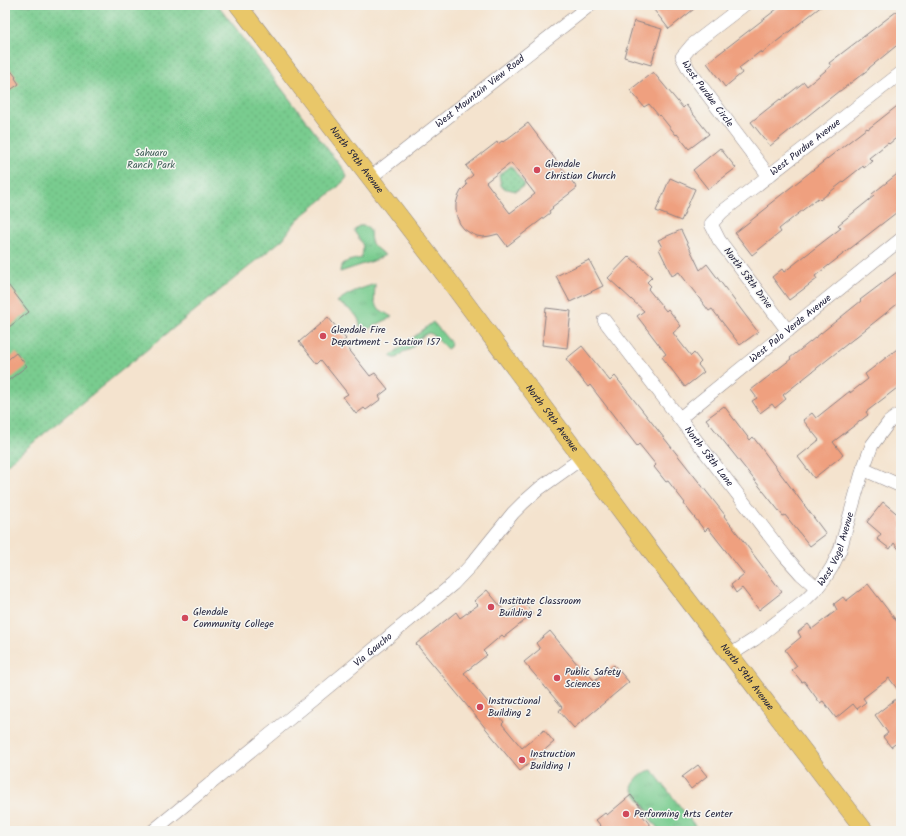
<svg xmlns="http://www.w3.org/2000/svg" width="906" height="836" viewBox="0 0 906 836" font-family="Kalam,sans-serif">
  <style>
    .grass { fill: url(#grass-tufts); stroke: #4e7765 }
    .park { fill: url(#park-dots); stroke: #4e7765 }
    .building { fill: #efa07f; fill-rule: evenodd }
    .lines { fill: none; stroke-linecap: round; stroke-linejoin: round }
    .minor-casing { stroke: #8b8284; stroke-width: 14 }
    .major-casing { stroke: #8b8284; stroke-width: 18 }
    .minor { stroke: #fff; stroke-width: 13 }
    .major { stroke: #e9c769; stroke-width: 17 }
    .poi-dot { fill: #d1495b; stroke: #f6f6f2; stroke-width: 1.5 }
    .labels { text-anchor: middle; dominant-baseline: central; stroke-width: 3; stroke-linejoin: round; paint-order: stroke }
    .street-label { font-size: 10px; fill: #22223b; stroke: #f6f6f2 }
    .park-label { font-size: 10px; fill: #405e58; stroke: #f6f6f2 }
    .poi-label { font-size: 10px; fill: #22223b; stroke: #f6f6f2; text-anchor: start }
  </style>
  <defs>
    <pattern id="grass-tufts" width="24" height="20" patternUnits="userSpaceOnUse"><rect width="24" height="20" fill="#79cc8f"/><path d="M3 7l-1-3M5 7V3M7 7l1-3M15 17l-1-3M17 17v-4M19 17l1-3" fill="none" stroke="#68af7c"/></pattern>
    <pattern id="park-dots" width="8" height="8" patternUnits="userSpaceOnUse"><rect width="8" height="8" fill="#79cc8f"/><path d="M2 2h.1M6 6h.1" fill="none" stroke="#68af7c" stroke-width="1.8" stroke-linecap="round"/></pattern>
  </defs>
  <rect width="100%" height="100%" fill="#f6f6f2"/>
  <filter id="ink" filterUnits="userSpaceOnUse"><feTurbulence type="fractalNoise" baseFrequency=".025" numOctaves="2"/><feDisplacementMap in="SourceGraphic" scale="8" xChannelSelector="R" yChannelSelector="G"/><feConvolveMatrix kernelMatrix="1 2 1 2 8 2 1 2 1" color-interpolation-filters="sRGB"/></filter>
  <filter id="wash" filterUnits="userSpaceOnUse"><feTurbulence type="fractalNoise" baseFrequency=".012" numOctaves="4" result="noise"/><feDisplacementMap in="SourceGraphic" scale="16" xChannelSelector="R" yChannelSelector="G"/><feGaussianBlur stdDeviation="0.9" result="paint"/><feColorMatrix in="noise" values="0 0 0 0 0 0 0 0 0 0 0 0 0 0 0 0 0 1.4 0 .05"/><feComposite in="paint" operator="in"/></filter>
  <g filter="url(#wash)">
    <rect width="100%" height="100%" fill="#f4e3ce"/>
    <path class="grass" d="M359 226C374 225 369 233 371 241 373 247 380 251 385 255L376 260 340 272C340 260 351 261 361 258 366 245 361 242 354 231L356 228Z
      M375 284C374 307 372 305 392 317L360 333C362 315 351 310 337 302 349 292 360 289 375 284Z
      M433 322 451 343 450 347 447 349 432 334 428 333 420 338 411 349 403 352 397 358H394L390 356Z
      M652 770 699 831H660L648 816 650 813 635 794 632 788C635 778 642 772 652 770Z"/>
    <path class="park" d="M5 5H218L345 172 347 177 344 181 338 187 297 220 283 239 52 427 5 466Z
      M511 166 525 185 516 191 503 188 501 185 499 175Z"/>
    <g id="blocks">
      <path class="building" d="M660 5H699L669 29 654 10Z
        M782 5H823L762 53 761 51 739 68 742 73 725 87 707 63Z
        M901 8V42L869 68V69L840 91H839L770 146 751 122 780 99 781 100 804 82 807 86 831 66 829 63Z
        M634 21 662 29 651 65 624 57Z
        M5 63 16 77 15 78 19 84 5 94Z
        M653 72 683 108 686 105 709 134 689 149 677 134 676 135 660 115 659 116 649 104 644 107 630 90Z
        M901 103V134L889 144 888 143 869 158 872 161 864 168 863 166 820 200 818 198 779 229 781 232 752 255 735 233 768 207 767 206 832 155 867 128 868 129Z
        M528 123 577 188 552 207 553 208 549 211 550 213 507 246 498 234 490 236 483 237 477 236 470 233 464 229 460 224 457 217 456 210V204L458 197 461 191 467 185 465 182 473 175 466 166 497 142 498 144 502 141 503 142ZM511 163 535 194 510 213 486 182Z
        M720 148 736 168 708 189 693 170Z
        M901 171V209L815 276 817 279 789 300 772 277 782 269 784 272 841 228 838 225 874 196 872 194Z
        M670 178 695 189 681 221 656 211Z
        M681 230 700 270 707 264 758 332 740 345 712 309 709 311 679 272 672 276 659 249 662 247 658 240Z
        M629 256 652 277 647 282 651 286 648 289 666 311 668 309 681 326 673 333 691 356 694 353 701 362 698 365 704 372 685 387 662 357 666 354 637 316 644 311 608 278Z
        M589 260 603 286 570 302 556 276Z
        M901 269V301L783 395 786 399 775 408 772 404 760 413 752 401 757 398 751 390 791 359 790 358 861 301 860 300Z
        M5 281 29 312 5 330Z
        M546 308 571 311 567 348 542 345Z
        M328 317 346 339 343 342 370 376 375 373 388 389 379 396 381 399 366 410 364 408 356 414 343 397 348 394 321 360 317 364 299 342Z
        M582 346 610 381 615 376 725 515 724 516 782 592 759 610 742 588 736 593 731 585 744 574 708 528 705 531 684 504 685 503 668 481 666 482 654 467 656 465 639 444 637 446 590 385 588 387 566 359Z
        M901 346V385L866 412 868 415 833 442 843 455 814 478 798 457 819 440 803 420 812 413 816 418 850 391V393L868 379 865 374Z
        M16 353 27 366 5 383V362Z
        M724 406 750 440 753 437 826 534 810 546 785 515 783 516 706 419Z
        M883 502 901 517V552L894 543 890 549 877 539 881 534 867 522Z
        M868 584 901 627V694L889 678 863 698 866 702 857 709 853 704 836 718 823 701 820 703 804 681 802 682 792 670 797 666 785 650 801 637 798 632 808 624 812 629 837 610 834 604 843 597 846 601Z
        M487 590 507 614 522 601 533 614 504 637 502 635 483 651 487 655 464 673 504 722 502 724 522 748 544 730 554 742 520 771 496 742V741L450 685 416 644 456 612 460 618 478 605 474 601Z
        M550 631 587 676 589 675 595 681 614 665 629 682 574 728 559 711 562 707 524 662 540 649 536 643Z
        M901 695V740L891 747 883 737 888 733 875 715Z
        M698 765 707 776 691 789 682 777Z
        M631 795 645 813 642 815 655 831H605L596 820 605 813 607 815Z"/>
    </g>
  </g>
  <g filter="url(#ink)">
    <use href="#blocks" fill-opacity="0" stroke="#8b8284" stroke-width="1"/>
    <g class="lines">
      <g class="minor-casing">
        <g id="minor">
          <path id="s1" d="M744 5 692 45 682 57 689 70 769 176"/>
          <path id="s2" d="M370 178 590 5"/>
          <path id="s3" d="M604 320 785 556 801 574 817 588"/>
          <path id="s4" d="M788 331 719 240 711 224 722 212 901 73"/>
          <path id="s5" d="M680 418 901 239"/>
          <path d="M863 469 901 486"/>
          <path id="s6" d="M730 655 755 639 805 600 817 588 825 578 832 567 840 550 863 469 872 445 889 422 901 413"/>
          <path id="s7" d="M153 831 453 584 471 565 513 513 523 503 540 488 582 458"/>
        </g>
      </g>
      <g class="major-casing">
        <g id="major">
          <path id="s8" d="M238 5 322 115 454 287 656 558 865 831"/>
        </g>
      </g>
      <use href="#minor" class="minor"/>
      <use href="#major" class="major"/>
    </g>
  </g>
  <g class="poi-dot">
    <circle cx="537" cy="170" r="4"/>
    <circle cx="323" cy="336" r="4"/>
    <circle cx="491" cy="607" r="4"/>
    <circle cx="185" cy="618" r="4"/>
    <circle cx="557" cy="678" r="4"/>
    <circle cx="480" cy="707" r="4"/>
    <circle cx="522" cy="760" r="4"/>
    <circle cx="626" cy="814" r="4"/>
  </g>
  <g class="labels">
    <g class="street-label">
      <text stroke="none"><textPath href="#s2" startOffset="140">West Mountain View Road</textPath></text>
      <text stroke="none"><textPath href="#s1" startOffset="126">West Purdue Circle</textPath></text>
      <text stroke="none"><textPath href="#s4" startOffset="254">West Purdue Avenue</textPath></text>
      <text stroke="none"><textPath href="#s8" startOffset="195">North 59th Avenue</textPath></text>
      <text transform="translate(748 278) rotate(53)">North 58th Drive</text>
      <text stroke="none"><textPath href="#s5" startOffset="142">West Palo Verde Avenue</textPath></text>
      <text stroke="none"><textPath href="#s8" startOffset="519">North 59th Avenue</textPath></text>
      <text stroke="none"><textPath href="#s3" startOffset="172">North 58th Lane</textPath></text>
      <text stroke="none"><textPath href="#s6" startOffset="154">West Vogel Avenue</textPath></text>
      <text stroke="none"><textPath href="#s7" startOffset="285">Via Gaucho</textPath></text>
      <text stroke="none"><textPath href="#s8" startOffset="843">North 59th Avenue</textPath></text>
    </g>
    <g class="park-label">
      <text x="151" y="153">Sahuaro<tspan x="151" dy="12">Ranch Park</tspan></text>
    </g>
    <g class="poi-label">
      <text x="545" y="164">Glendale<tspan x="545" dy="12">Christian Church</tspan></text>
      <text x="331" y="330">Glendale Fire<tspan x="331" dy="12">Department - Station 157</tspan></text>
      <text x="499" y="601">Institute Classroom<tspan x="499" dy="12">Building 2</tspan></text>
      <text x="193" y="612">Glendale<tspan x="193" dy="12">Community College</tspan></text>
      <text x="565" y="672">Public Safety<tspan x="565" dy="12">Sciences</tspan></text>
      <text x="488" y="701">Instructional<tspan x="488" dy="12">Building 2</tspan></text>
      <text x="530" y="754">Instruction<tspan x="530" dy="12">Building 1</tspan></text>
      <text x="634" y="814">Performing Arts Center</text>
    </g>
  </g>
  <rect width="906" height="836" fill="none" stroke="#f6f6f2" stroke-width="20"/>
</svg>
